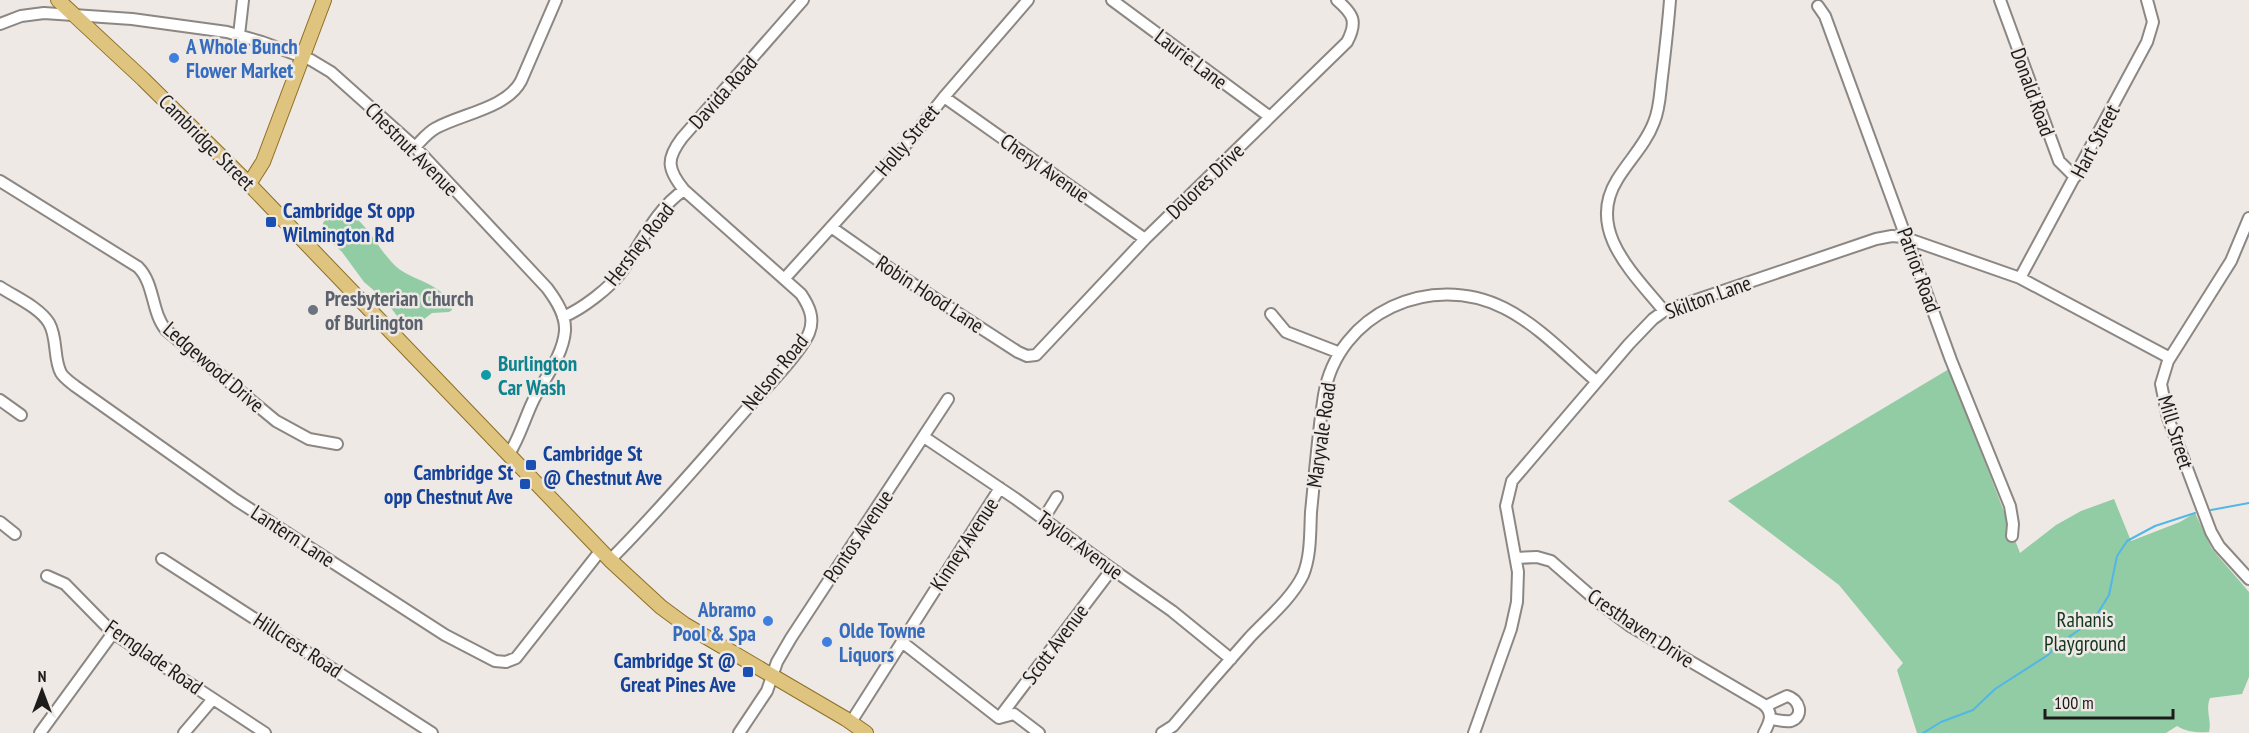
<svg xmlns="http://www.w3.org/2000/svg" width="2249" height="733" viewBox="0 0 2249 733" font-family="'PT Sans Narrow',sans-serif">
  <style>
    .green { fill: #91cca4 }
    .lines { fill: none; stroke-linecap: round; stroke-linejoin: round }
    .stream { stroke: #52b6e6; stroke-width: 2 }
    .minor-casing { stroke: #8c8783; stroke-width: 14 }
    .major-casing { stroke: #8d6f25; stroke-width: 16 }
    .minor { stroke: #fff; stroke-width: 10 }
    .major { stroke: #dfc47f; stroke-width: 14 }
    .shop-dot { fill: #3f7fe0; stroke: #eee9e5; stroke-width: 2 }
    .transit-dot { fill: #1a4fb4; stroke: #eee9e5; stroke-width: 2 }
    .worship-dot { fill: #6b7280; stroke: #eee9e5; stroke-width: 2 }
    .culture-dot { fill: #0f9aa8; stroke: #eee9e5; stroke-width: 2 }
    .labels { text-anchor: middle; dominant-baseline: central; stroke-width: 5; stroke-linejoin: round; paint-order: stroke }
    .shop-label { font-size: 21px; font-weight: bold; fill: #366cbe; stroke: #eee9e5; text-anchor: start }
    .street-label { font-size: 21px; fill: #1e1c1b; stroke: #eee9e5 }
    .transit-label { font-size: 21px; font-weight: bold; fill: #164399; stroke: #eee9e5; text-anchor: start }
    .worship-label { font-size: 21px; font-weight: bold; fill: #5b616d; stroke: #eee9e5; text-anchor: start }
    .culture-label { font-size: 21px; font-weight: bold; fill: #0d838f; stroke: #eee9e5; text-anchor: start }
    .park-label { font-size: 21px; fill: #123620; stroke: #eee9e5 }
  </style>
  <rect width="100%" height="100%" fill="#eee9e5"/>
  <path class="green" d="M342 209C368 220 378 252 399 269 417 282 447 285 452 310L449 312 432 313 419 323 401 321 384 299 364 282 342 252 328 239 323 230V223L332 210Z
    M1949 369 2020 553 2056 525 2081 511 2114 499 2131 541 2180 522 2195 513 2212 549 2249 592V677L2242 694 2210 698C2205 710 2212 721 2209 732 2199 733 2186 732 2177 726L2166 733H1917L1897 670 1903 663 1839 585 1728 501Z"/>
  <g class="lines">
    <path class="stream" d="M2211 510 2249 503
      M1923 733 1941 722 1973 710 1995 689 2048 655 2056 646 2086 625 2096 616 2109 595 2117 556 2127 541 2155 526 2195 513"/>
    <g class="minor-casing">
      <path id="minor" d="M1112 0 1270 117
        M2000 0 2059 161 2075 177
        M1818 6 1825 16 1951 360 2010 506 2013 524 2012 536
        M0 24 21 16 44 13 132 19 227 32 262 42 311 60 331 72 415 147 547 288C556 300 566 315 565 331 563 355 545 378 534 399 525 417 520 437 509 454
        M239 35 243 0
        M944 97 1145 239
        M415 147C422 140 428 132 436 128 461 114 507 108 521 81L556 0
        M0 181 138 267C155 284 151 312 166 330L276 421 309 439 337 444
        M2249 218 2231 261 2168 361 2161 384 2168 418 2211 532 2219 546 2249 579
        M831 227 902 277 1018 352 1027 356 1036 355 1145 239 1347 42C1358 21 1353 14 1337 0
        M785 278 910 140 944 97 1028 0
        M2020 278 2147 42 2153 22 2147 0
        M0 287C15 297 39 307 49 323 58 339 53 358 61 373 64 378 70 382 75 386L236 500 445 635 495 661 506 662 516 658 601 550
        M1664 311C1633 273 1586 230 1617 180 1629 160 1646 144 1654 122 1660 108 1660 92 1662 77 1665 52 1668 26 1670 0
        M1271 314 1286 332 1340 353
        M563 317C582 309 610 288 622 271 641 244 655 210 684 190
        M0 400 21 415
        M924 437 1016 499 1112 569 1172 611 1231 659
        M1044 518 1057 497
        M0 522 15 534
        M1516 558 1537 557 1551 561 1598 602 1630 626 1763 704C1774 713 1770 722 1764 733
        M162 559 432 733
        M610 560C658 512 701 461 745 411 762 392 800 354 809 333 815 318 809 306 801 294L684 190C667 169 666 159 682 138L803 0
        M47 576 65 584 113 633 265 733
        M902 642 999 718
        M1766 706 1787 696C1799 699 1805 716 1791 721 1785 722 1777 720 1771 719
        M999 718 1112 569
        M999 718 1014 714 1039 733
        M851 722 1000 488
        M40 733 113 633
        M184 733 213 699
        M739 733 767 691 777 662 791 638 948 399
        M1162 733 1173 726C1198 696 1224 666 1250 637 1268 618 1292 598 1303 575 1311 556 1310 532 1311 512 1315 473 1318 433 1324 395 1338 313 1431 271 1504 308 1538 325 1567 356 1596 381
        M1474 733 1511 629 1517 602 1518 572 1506 506 1512 481 1629 344 1653 319 1664 311 1876 239 1892 236 1903 237 2020 278 2170 358"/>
    </g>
    <g class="major-casing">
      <path id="major" d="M58 0 143 79 249 184 610 560 661 607 684 624 846 719 866 733
        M249 184 263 162 324 0"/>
    </g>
    <use href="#minor" class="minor"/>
    <use href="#major" class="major"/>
  </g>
  <g class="shop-dot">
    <circle cx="174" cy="58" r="6"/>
    <circle cx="768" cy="621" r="6"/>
    <circle cx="827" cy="642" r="6"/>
  </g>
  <g class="transit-dot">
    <rect x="265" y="216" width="12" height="12" rx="3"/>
    <rect x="525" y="459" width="12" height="12" rx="3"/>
    <rect x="519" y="478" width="12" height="12" rx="3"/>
    <rect x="742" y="666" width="12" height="12" rx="3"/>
  </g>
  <circle class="worship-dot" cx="313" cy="310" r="6"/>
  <circle class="culture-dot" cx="486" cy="375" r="6"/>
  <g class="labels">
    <g class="shop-label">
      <text x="186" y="46">A Whole Bunch<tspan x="186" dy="24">Flower Market</tspan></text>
      <text x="756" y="609" text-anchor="end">Abramo<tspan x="756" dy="24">Pool &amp; Spa</tspan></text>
      <text x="839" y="630">Olde Towne<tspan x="839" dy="24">Liquors</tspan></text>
    </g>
    <g class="street-label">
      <text transform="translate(1191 59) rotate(37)">Laurie Lane</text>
      <text transform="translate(723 92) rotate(-48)">Davida Road</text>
      <text transform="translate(2033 92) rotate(70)">Donald Road</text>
      <text transform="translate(907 140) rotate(-50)">Holly Street</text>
      <text transform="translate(2095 141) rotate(-62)">Hart Street</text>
      <text transform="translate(207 142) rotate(45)">Cambridge Street</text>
      <text transform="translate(412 149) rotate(45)">Chestnut Avenue</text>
      <text transform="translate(1045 168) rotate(35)">Cheryl Avenue</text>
      <text transform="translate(1205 181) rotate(-44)">Dolores Drive</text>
      <text transform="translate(639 244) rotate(-52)">Hershey Road</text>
      <text transform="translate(1919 270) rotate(70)">Patriot Road</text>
      <text transform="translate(930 294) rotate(33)">Robin Hood Lane</text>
      <text transform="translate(1708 297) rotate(-20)">Skilton Lane</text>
      <text transform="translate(214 367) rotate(41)">Ledgewood Drive</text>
      <text transform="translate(775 372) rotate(-51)">Nelson Road</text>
      <text transform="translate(2176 432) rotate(73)">Mill Street</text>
      <text transform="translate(1321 435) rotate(-82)">Maryvale Road</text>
      <text transform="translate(293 536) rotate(33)">Lantern Lane</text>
      <text transform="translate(858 536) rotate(-56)">Pontos Avenue</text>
      <text transform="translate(964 544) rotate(-57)">Kinney Avenue</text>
      <text transform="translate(1080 545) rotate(36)">Taylor Avenue</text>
      <text transform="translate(1641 628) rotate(34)">Cresthaven Drive</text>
      <text transform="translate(1055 644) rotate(-53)">Scott Avenue</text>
      <text transform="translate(298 645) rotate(33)">Hillcrest Road</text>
      <text transform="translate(154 657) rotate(35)">Fernglade Road</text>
    </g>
    <g class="transit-label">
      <text x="283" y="210">Cambridge St opp<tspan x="283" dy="24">Wilmington Rd</tspan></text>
      <text x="543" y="453">Cambridge St<tspan x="543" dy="24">@ Chestnut Ave</tspan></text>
      <text x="513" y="472" text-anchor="end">Cambridge St<tspan x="513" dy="24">opp Chestnut Ave</tspan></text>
      <text x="736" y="660" text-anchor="end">Cambridge St @<tspan x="736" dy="24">Great Pines Ave</tspan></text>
    </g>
    <g class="worship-label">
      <text x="325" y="298">Presbyterian Church<tspan x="325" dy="24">of Burlington</tspan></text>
    </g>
    <g class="culture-label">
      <text x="498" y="363">Burlington<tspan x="498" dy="24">Car Wash</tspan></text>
    </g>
    <g class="park-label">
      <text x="2085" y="619">Rahanis<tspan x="2085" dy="24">Playground</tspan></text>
    </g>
  </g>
  <g transform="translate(42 691)" stroke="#eee9e5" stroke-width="4.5" paint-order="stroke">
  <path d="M0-4.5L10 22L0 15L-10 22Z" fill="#1e1c1b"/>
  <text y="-9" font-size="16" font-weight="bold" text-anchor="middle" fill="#1e1c1b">N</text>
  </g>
  <path d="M2045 709v9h128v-9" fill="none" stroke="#1e1c1b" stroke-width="3"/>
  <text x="2054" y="709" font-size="18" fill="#1e1c1b" stroke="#eee9e5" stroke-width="4.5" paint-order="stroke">100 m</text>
</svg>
